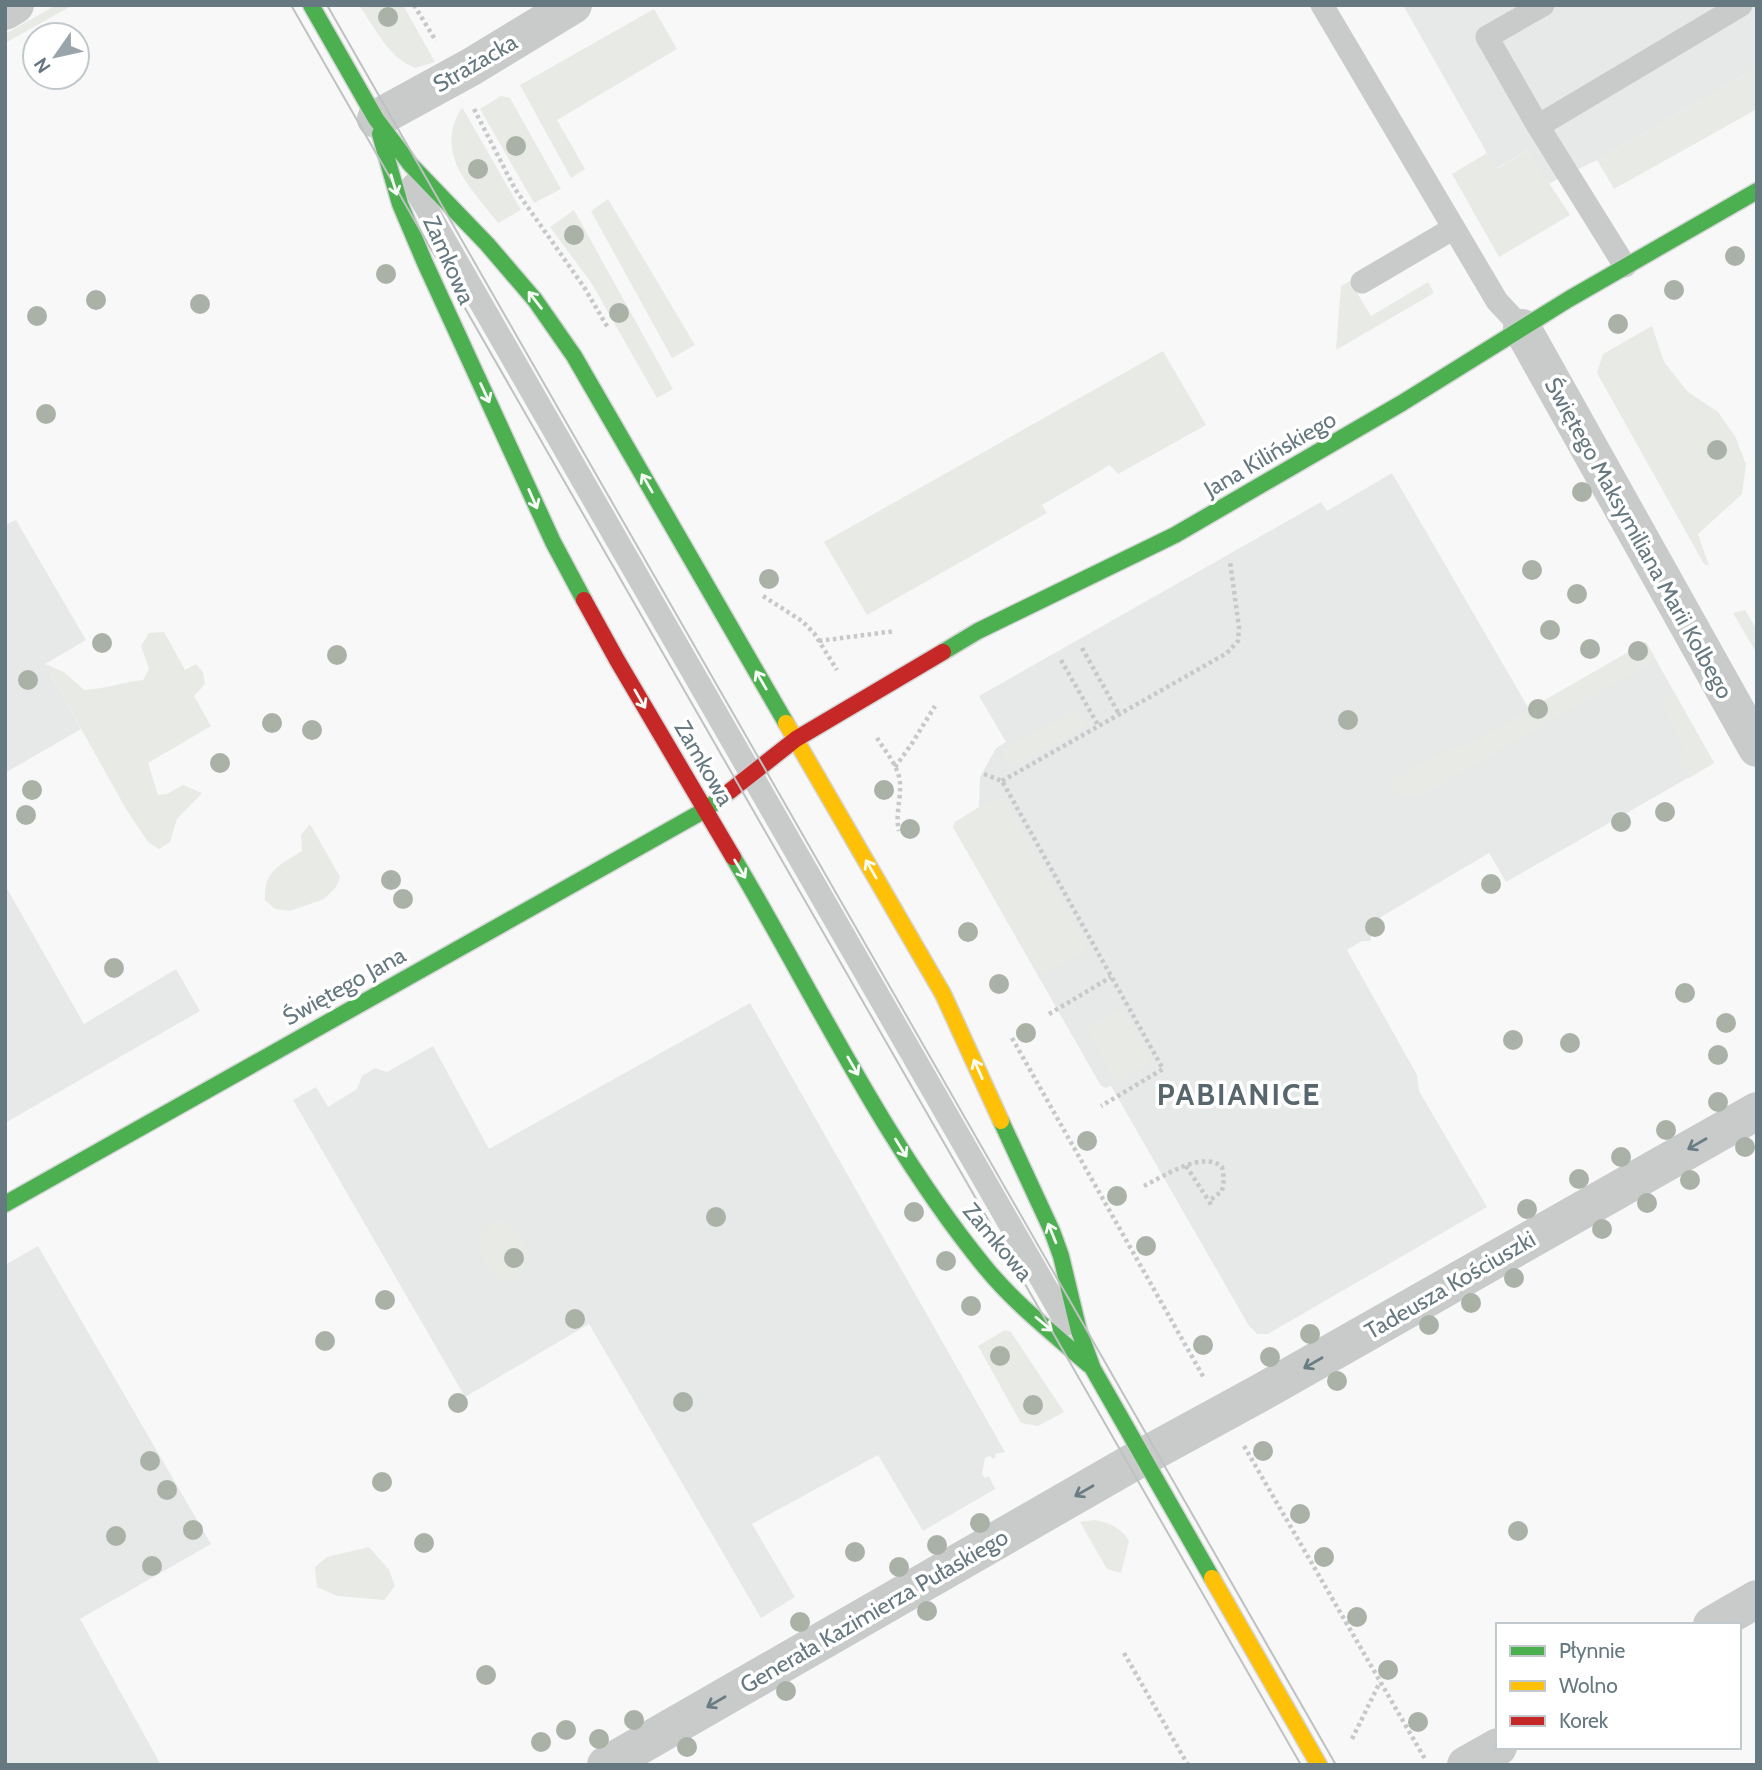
<svg xmlns="http://www.w3.org/2000/svg" width="1762" height="1770" viewBox="0 0 1762 1770" font-family="Cabin,sans-serif">
  <style>
    .built { fill: #e7e9e8 }
    .green { fill: #e8eae5 }
    .lines { fill: none; stroke-linecap: round; stroke-linejoin: round }
    .fast-casing { stroke: #d4d5d6; stroke-width: 19 }
    .slow-casing { stroke: #d4d5d6; stroke-width: 19 }
    .jam-casing { stroke: #d4d5d6; stroke-width: 19 }
    .path { stroke: #c7c8c9; stroke-width: 4.5; stroke-dasharray: 3.5 3.5; stroke-linecap: butt }
    .lane { stroke: #c9cbcb; stroke-width: 23 }
    .street { stroke: #c9cbcb; stroke-width: 38 }
    .fast { stroke: #4caf50; stroke-width: 16 }
    .slow { stroke: #ffc107; stroke-width: 16 }
    .jam { stroke: #c62828; stroke-width: 16 }
    .tram { stroke: #bfc2c2; stroke-width: 2 }
    .tree { fill: #aab2a7 }
    .oneway { stroke: #f6fbf6 }
    .oneway2 { stroke: #6b7d84 }
    .labels { text-anchor: middle; dominant-baseline: central; stroke-width: 7; stroke-linejoin: round; paint-order: stroke }
    .street-label { font-size: 23px; fill: #667980; stroke: #fff }
    .district-label { font-size: 30px; font-weight: bold; letter-spacing: 2px; fill: #57666c; stroke: #fff }
  </style>
  <rect width="100%" height="100%" fill="#f8f8f8"/>
  <path class="built" d="M1403 5H1757V68L1597 160 1548 184 1527 150 1496 169Z
    M1392 473 1529 709 1646 642 1714 763 1506 882 1489 853 1371 923V941H1362L1347 950 1417 1075 1419 1091 1487 1207 1268 1334H1257L1249 1326 1111 1086 1106 1088 1101 1086 953 827 955 822 979 807 980 777 996 748 1006 742 979 696 1321 502 1327 511Z
    M16 520 86 640 45 664 81 729 5 773V525Z
    M5 885 84 1024 176 969 200 1011 5 1123Z
    M750 1003 1005 1452 995 1454 996 1457 993 1459 990 1456 985 1458 982 1474 985 1478 989 1476 995 1489 923 1531 878 1455 752 1524 795 1597 761 1618 589 1324 465 1397 293 1100 316 1087 328 1107 357 1089 362 1076 375 1068 387 1072 433 1046 489 1149Z
    M38 1246 211 1544 80 1619 161 1765H5V1265Z"/>
  <path class="green" d="M56 5H73L5 43V34Z
    M359 5H403L435 62 415 68C388 57 375 28 359 5Z
    M654 9 677 49 557 120 585 169 571 178 520 85Z
    M1757 68V109L1614 189 1597 160Z
    M501 96 510 98 561 189 534 203 480 109Z
    M462 107 521 210 498 223C470 186 433 155 462 107Z
    M1527 150 1570 215 1499 257 1452 174 1487 153 1497 169Z
    M608 199 695 345 672 358 591 211Z
    M574 210 673 389 657 398 592 284 550 227Z
    M1350 281 1371 316 1428 282 1434 293 1336 350 1341 286Z
    M1652 326 1664 362 1688 392 1718 412 1736 438 1746 465 1742 494 1698 534 1709 566 1704 564 1597 373 1603 354Z
    M1163 351 1206 425 1118 474 1110 465 1042 505 1047 513 867 615 824 542Z
    M1745 610 1757 630V654L1733 613Z
    M164 632 185 670 196 664 203 672 205 684 194 696 211 726 148 763 158 795 167 794 183 785 202 793 177 819 170 842 159 849 148 842 126 809 45 664 64 672 84 690C105 689 123 682 143 680L149 669 141 646 149 633Z
    M1646 642 1656 660 1423 794C1408 797 1395 798 1389 782L1450 748 1465 747Z
    M1673 690 1714 763 1689 778 1680 761 1683 744 1661 704Z
    M1077 709 1086 721 1084 727 1013 767 1008 766 1003 753 1006 748Z
    M998 797 1005 800 1087 945 1083 952 1043 974 1037 972 953 827 955 822Z
    M310 824 340 877 336 887 324 899 290 911 275 909 265 900C264 870 279 866 302 851L301 835Z
    M1120 1010 1125 1014 1151 1059 1149 1064 1121 1081 1114 1079 1088 1031 1089 1028Z
    M495 1221C513 1222 522 1239 529 1254L525 1269 514 1281C499 1282 493 1276 487 1264 475 1244 473 1233 495 1221Z
    M1005 1330 1011 1332 1064 1412 1038 1426 1021 1423 978 1346Z
    M1094 1520C1108 1522 1122 1528 1129 1541L1121 1573 1107 1569 1080 1522Z
    M369 1547 389 1570 395 1586 384 1600 337 1596 317 1587 315 1567 327 1557Z"/>
  <g class="lines">
    <g class="fast-casing">
      <path id="fast" d="M311 5 376 119 410 164 487 244 535 300 574 356 786 723
        M380 134 400 204 425 263 553 542 584 600
        M943 652 978 631 1175 535 1402 403 1569 299 1757 191
        M733 857C813 992 885 1145 985 1267 1015 1304 1054 1334 1089 1365
        M1001 1121 1052 1231 1061 1256 1079 1331 1093 1369 1212 1578
        M5 1204 705 810 730 791"/>
    </g>
    <g class="slow-casing">
      <path id="slow" d="M786 723 943 994 1001 1121
        M1212 1578 1319 1765"/>
    </g>
    <g class="jam-casing">
      <path id="jam" d="M584 600 617 660 733 857
        M730 791 796 739 943 652"/>
    </g>
    <path class="path" d="M414 5 436 41
      M474 109 515 189 584 287 608 328
      M763 596 802 621 814 633 837 670
      M819 641 895 631
      M1082 648 1119 714
      M1061 660 1098 725
      M877 738C885 751 900 768 900 784 901 800 895 815 899 831
      M895 767 911 745 935 706
      M984 774 1002 781 1163 1069 1101 1106
      M1002 781 1227 653 1238 641 1239 627 1230 562
      M1049 1014 1111 977
      M1012 1038 1204 1378
      M1186 1166 1209 1201
      M1144 1186C1164 1176 1203 1150 1222 1167L1224 1179 1222 1191 1209 1201 1212 1207
      M1244 1446 1425 1759
      M1124 1653 1188 1765
      M1352 1739 1380 1682"/>
    <path class="lane" d="M1322 5 1497 301 1522 328
      M1543 5 1487 37 1538 126 1625 266
      M1538 126 1741 5
      M413 185 1067 1324
      M1362 282 1454 228"/>
    <path class="street" d="M5 11 15 5
      M376 119 471 67 573 5
      M1522 328 1757 748
      M1712 1625 1757 1599
      M606 1765 1128 1465 1260 1393 1757 1111
      M1466 1765 1498 1747"/>
    <use href="#fast" class="fast"/>
    <use href="#slow" class="slow"/>
    <use href="#jam" class="jam"/>
    <path class="tram" d="M291 5 1301 1765
      M327 5 1336 1765"/>
  </g>
  <g class="tree">
    <circle cx="388" cy="17" r="10"/>
    <circle cx="516" cy="146" r="10"/>
    <circle cx="478" cy="169" r="10"/>
    <circle cx="574" cy="235" r="10"/>
    <circle cx="1735" cy="256" r="10"/>
    <circle cx="386" cy="274" r="10"/>
    <circle cx="1674" cy="290" r="10"/>
    <circle cx="96" cy="300" r="10"/>
    <circle cx="200" cy="304" r="10"/>
    <circle cx="619" cy="313" r="10"/>
    <circle cx="37" cy="316" r="10"/>
    <circle cx="1618" cy="324" r="10"/>
    <circle cx="46" cy="414" r="10"/>
    <circle cx="1717" cy="450" r="10"/>
    <circle cx="1582" cy="492" r="10"/>
    <circle cx="1532" cy="570" r="10"/>
    <circle cx="769" cy="579" r="10"/>
    <circle cx="1577" cy="594" r="10"/>
    <circle cx="1550" cy="630" r="10"/>
    <circle cx="102" cy="643" r="10"/>
    <circle cx="1590" cy="649" r="10"/>
    <circle cx="1638" cy="651" r="10"/>
    <circle cx="337" cy="655" r="10"/>
    <circle cx="28" cy="680" r="10"/>
    <circle cx="1538" cy="709" r="10"/>
    <circle cx="1348" cy="720" r="10"/>
    <circle cx="272" cy="723" r="10"/>
    <circle cx="312" cy="730" r="10"/>
    <circle cx="220" cy="763" r="10"/>
    <circle cx="32" cy="790" r="10"/>
    <circle cx="884" cy="790" r="10"/>
    <circle cx="1665" cy="812" r="10"/>
    <circle cx="26" cy="815" r="10"/>
    <circle cx="1621" cy="822" r="10"/>
    <circle cx="910" cy="829" r="10"/>
    <circle cx="391" cy="880" r="10"/>
    <circle cx="1491" cy="884" r="10"/>
    <circle cx="403" cy="899" r="10"/>
    <circle cx="1375" cy="927" r="10"/>
    <circle cx="968" cy="932" r="10"/>
    <circle cx="114" cy="968" r="10"/>
    <circle cx="999" cy="984" r="10"/>
    <circle cx="1685" cy="993" r="10"/>
    <circle cx="1726" cy="1023" r="10"/>
    <circle cx="1026" cy="1033" r="10"/>
    <circle cx="1513" cy="1040" r="10"/>
    <circle cx="1570" cy="1043" r="10"/>
    <circle cx="1718" cy="1055" r="10"/>
    <circle cx="1718" cy="1102" r="10"/>
    <circle cx="1666" cy="1130" r="10"/>
    <circle cx="1087" cy="1141" r="10"/>
    <circle cx="1745" cy="1147" r="10"/>
    <circle cx="1621" cy="1157" r="10"/>
    <circle cx="1579" cy="1179" r="10"/>
    <circle cx="1690" cy="1180" r="10"/>
    <circle cx="1117" cy="1196" r="10"/>
    <circle cx="1647" cy="1203" r="10"/>
    <circle cx="1527" cy="1209" r="10"/>
    <circle cx="914" cy="1212" r="10"/>
    <circle cx="716" cy="1217" r="10"/>
    <circle cx="1602" cy="1229" r="10"/>
    <circle cx="1146" cy="1246" r="10"/>
    <circle cx="514" cy="1258" r="10"/>
    <circle cx="946" cy="1261" r="10"/>
    <circle cx="1514" cy="1278" r="10"/>
    <circle cx="385" cy="1300" r="10"/>
    <circle cx="1471" cy="1303" r="10"/>
    <circle cx="971" cy="1306" r="10"/>
    <circle cx="575" cy="1319" r="10"/>
    <circle cx="1429" cy="1325" r="10"/>
    <circle cx="1310" cy="1334" r="10"/>
    <circle cx="325" cy="1341" r="10"/>
    <circle cx="1203" cy="1345" r="10"/>
    <circle cx="1000" cy="1356" r="10"/>
    <circle cx="1270" cy="1357" r="10"/>
    <circle cx="1337" cy="1381" r="10"/>
    <circle cx="683" cy="1402" r="10"/>
    <circle cx="458" cy="1403" r="10"/>
    <circle cx="1033" cy="1405" r="10"/>
    <circle cx="1263" cy="1451" r="10"/>
    <circle cx="150" cy="1461" r="10"/>
    <circle cx="382" cy="1482" r="10"/>
    <circle cx="167" cy="1490" r="10"/>
    <circle cx="1300" cy="1514" r="10"/>
    <circle cx="980" cy="1523" r="10"/>
    <circle cx="193" cy="1530" r="10"/>
    <circle cx="1518" cy="1531" r="10"/>
    <circle cx="116" cy="1536" r="10"/>
    <circle cx="424" cy="1543" r="10"/>
    <circle cx="937" cy="1545" r="10"/>
    <circle cx="855" cy="1552" r="10"/>
    <circle cx="1324" cy="1557" r="10"/>
    <circle cx="152" cy="1566" r="10"/>
    <circle cx="899" cy="1567" r="10"/>
    <circle cx="927" cy="1611" r="10"/>
    <circle cx="1357" cy="1617" r="10"/>
    <circle cx="800" cy="1622" r="10"/>
    <circle cx="1388" cy="1670" r="10"/>
    <circle cx="486" cy="1675" r="10"/>
    <circle cx="786" cy="1691" r="10"/>
    <circle cx="634" cy="1720" r="10"/>
    <circle cx="1418" cy="1722" r="10"/>
    <circle cx="566" cy="1730" r="10"/>
    <circle cx="599" cy="1739" r="10"/>
    <circle cx="541" cy="1742" r="10"/>
    <circle cx="687" cy="1747" r="10"/>
  </g>
  <defs><path id="oneway-shaft" d="M-6 0H5M1.5-3L5.5 0L1.5 3" fill="none" stroke-width="1.6" stroke-linecap="round" stroke-linejoin="round" transform="scale(1.75)"/></defs>
  <g class="oneway">
    <use href="#oneway-shaft" transform="translate(394 185) rotate(74)"/>
    <use href="#oneway-shaft" transform="translate(535 300) rotate(-128)"/>
    <use href="#oneway-shaft" transform="translate(485 393) rotate(65)"/>
    <use href="#oneway-shaft" transform="translate(647 483) rotate(-120)"/>
    <use href="#oneway-shaft" transform="translate(533 499) rotate(66)"/>
    <use href="#oneway-shaft" transform="translate(761 680) rotate(-120)"/>
    <use href="#oneway-shaft" transform="translate(640 699) rotate(60)"/>
    <use href="#oneway-shaft" transform="translate(740 869) rotate(59)"/>
    <use href="#oneway-shaft" transform="translate(871 869) rotate(-120)"/>
    <use href="#oneway-shaft" transform="translate(853 1066) rotate(60)"/>
    <use href="#oneway-shaft" transform="translate(978 1069) rotate(-114)"/>
    <use href="#oneway-shaft" transform="translate(901 1148) rotate(58)"/>
    <use href="#oneway-shaft" transform="translate(1052 1233) rotate(-112)"/>
    <use href="#oneway-shaft" transform="translate(1044 1324) rotate(40)"/>
  </g>
  <g class="oneway2">
    <use href="#oneway-shaft" transform="translate(1697 1144) rotate(150)"/>
    <use href="#oneway-shaft" transform="translate(1313 1363) rotate(150)"/>
    <use href="#oneway-shaft" transform="translate(1084 1491) rotate(150)"/>
    <use href="#oneway-shaft" transform="translate(716 1702) rotate(150)"/>
  </g>
  <g class="labels">
    <g class="street-label">
      <text transform="translate(475 63) rotate(-30)">Strażacka</text>
      <text transform="translate(449 260) rotate(66)">Zamkowa</text>
      <text transform="translate(1270 454) rotate(-30)">Jana Kilińskiego</text>
      <text transform="translate(1639 538) rotate(61)">Świętego Maksymiliana Marii Kolbego</text>
      <text transform="translate(704 763) rotate(60)">Zamkowa</text>
      <text transform="translate(344 986) rotate(-29)">Świętego Jana</text>
      <text transform="translate(998 1242) rotate(50)">Zamkowa</text>
      <text transform="translate(1450 1285) rotate(-30)">Tadeusza Kościuszki</text>
      <text transform="translate(874 1611) rotate(-30)">Generała Kazimierza Pułaskiego</text>
    </g>
    <g class="district-label">
      <text x="1239" y="1094">PABIANICE</text>
    </g>
  </g>
  <rect width="1762" height="1770" fill="none" stroke="#667980" stroke-width="14"/>
  <rect x="1496" y="1623" width="245" height="126" fill="#ffffff" stroke="#c2c9cc" stroke-width="2"/>
  <rect x="1510" y="1646" width="35" height="10" fill="#4caf50" stroke="#c2c9cc" stroke-width="2"/>
  <text x="1559" y="1658" font-size="21" fill="#667980">Płynnie</text>
  <rect x="1510" y="1681" width="35" height="10" fill="#ffc107" stroke="#c2c9cc" stroke-width="2"/>
  <text x="1559" y="1693" font-size="21" fill="#667980">Wolno</text>
  <rect x="1510" y="1716" width="35" height="10" fill="#c62828" stroke="#c2c9cc" stroke-width="2"/>
  <text x="1559" y="1728" font-size="21" fill="#667980">Korek</text>
  <g transform="translate(56 56) rotate(236)"><circle r="33" fill="#ffffff" stroke="#c2c9cc" stroke-width="2"/>
  <path d="M0-5L12 26L0 18L-12 26Z" fill="#99a5aa"/>
  <text y="-10" font-size="19" font-weight="bold" text-anchor="middle" fill="#667980">N</text>
  </g>
</svg>
